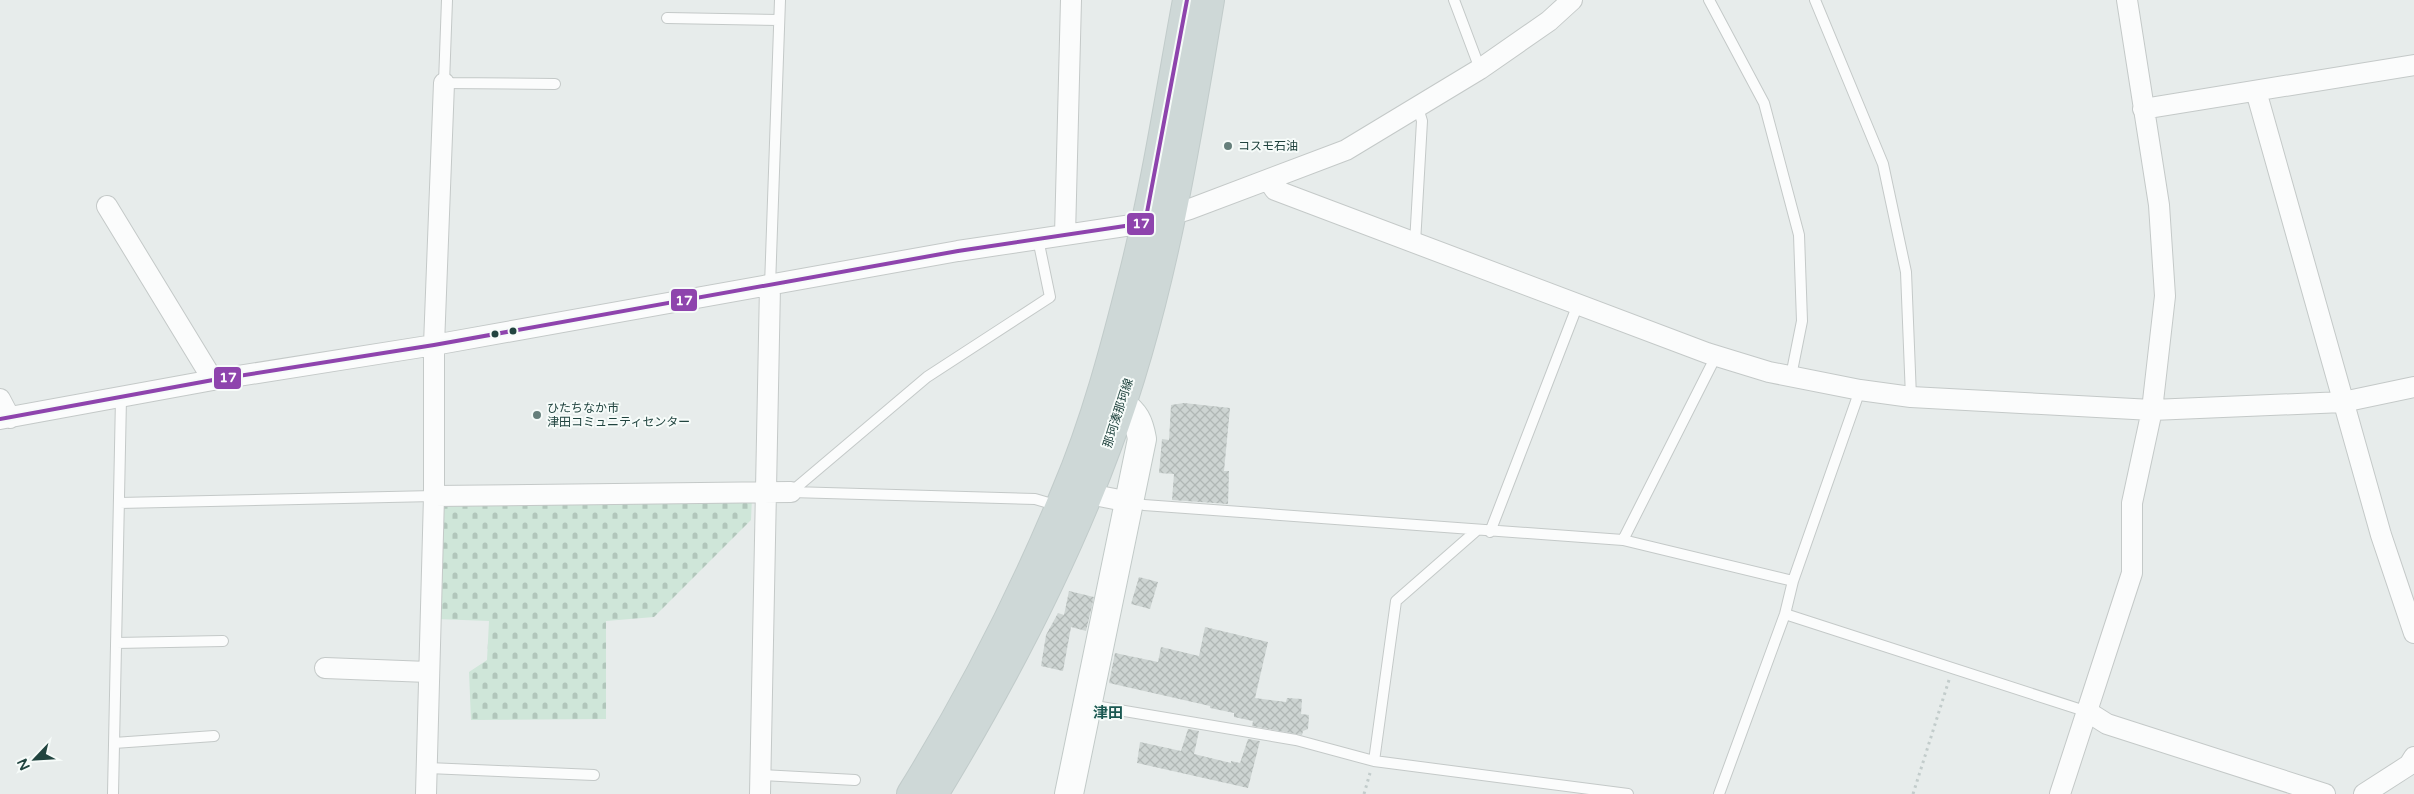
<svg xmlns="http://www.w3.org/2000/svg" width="2414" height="794" viewBox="0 0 2414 794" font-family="'Varela Round','Noto Sans JP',sans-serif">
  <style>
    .cemetery { fill: url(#cemetery-stones) }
    .building { fill: url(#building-cross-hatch) }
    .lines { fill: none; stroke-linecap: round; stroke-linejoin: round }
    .lane-casing { stroke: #c4c9c8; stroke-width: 12 }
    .street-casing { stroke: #c4c9c8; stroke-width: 22 }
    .secondary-casing { stroke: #c2cac8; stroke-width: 30 }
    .primary-casing { stroke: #c1cbca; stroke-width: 30 }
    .path { stroke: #c2cccb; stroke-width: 3; stroke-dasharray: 2.5 4; stroke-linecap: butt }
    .lane { stroke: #fbfcfc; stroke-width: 10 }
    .street { stroke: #fbfcfc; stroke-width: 20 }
    .secondary { stroke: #fbfcfc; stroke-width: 28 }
    .primary { stroke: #ced8d7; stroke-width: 28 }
    .bus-1-casing { stroke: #f6fbf9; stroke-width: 8 }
    .bus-1 { stroke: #8e44ad; stroke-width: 4 }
    .poi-dot { fill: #667f7b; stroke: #f6fbf9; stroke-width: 2 }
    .bus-dot { fill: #21443f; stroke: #f6fbf9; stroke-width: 2 }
    .labels { text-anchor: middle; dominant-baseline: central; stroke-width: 4; stroke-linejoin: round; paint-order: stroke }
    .poi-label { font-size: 12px; fill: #21443f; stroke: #f6fbf9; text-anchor: start }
    .street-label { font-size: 12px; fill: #21443f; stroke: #f6fbf9 }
    .quarter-label { font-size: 15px; font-weight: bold; fill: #1a5851; stroke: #f6fbf9 }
    .line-badge { stroke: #f6fbf9; stroke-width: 2 }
    .badge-label { font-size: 14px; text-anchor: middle; font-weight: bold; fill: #fff }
  </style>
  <defs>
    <pattern id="cemetery-stones" width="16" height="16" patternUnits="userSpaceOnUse" patternTransform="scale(1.25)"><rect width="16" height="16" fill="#cfe6d9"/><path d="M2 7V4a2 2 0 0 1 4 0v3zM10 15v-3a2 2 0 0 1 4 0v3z" fill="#b1c6bb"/></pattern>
    <pattern id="building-cross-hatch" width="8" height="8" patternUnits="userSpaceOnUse" patternTransform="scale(1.25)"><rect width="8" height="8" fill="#cdd4d2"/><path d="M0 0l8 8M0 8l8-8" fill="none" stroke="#b0b7b5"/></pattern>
  </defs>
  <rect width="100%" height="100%" fill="#e7eceb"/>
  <path class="cemetery" d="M752 497 751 520 654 617 606 621V719L471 720 469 672 487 660 489 621 436 619 435 504Z"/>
  <path class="building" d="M1184 403 1230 408 1224 471H1229L1228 504 1172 500 1174 474 1159 473 1162 439 1169 440 1171 405Z
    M1139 577 1158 582 1150 609 1131 604Z
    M1069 591 1094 597 1086 631 1071 627 1063 671 1041 666 1046 635 1058 613 1064 615Z
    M1205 627 1268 642 1255 698 1286 702 1287 698 1302 699 1301 714 1309 715 1308 729 1303 731 1302 735 1252 726 1253 721 1234 717V713L1210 708V706L1109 683 1115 653 1158 662 1161 647 1199 656Z
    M1188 729 1199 731 1194 754 1231 763V761L1240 763 1248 739 1260 741 1248 788 1137 763 1140 742 1181 751Z"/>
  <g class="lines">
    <g class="lane-casing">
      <path id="lane" d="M447 0 444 83 555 84
        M1454 0 1480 69
        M1709 0 1764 103 1799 235 1802 321 1791 376
        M1815 0 1883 164 1906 272 1911 397
        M667 18 779 20
        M1415 243 1422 121 1418 108
        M770 286 780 0
        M791 492 927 377 1050 297 1038 239
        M791 492 1035 499 1059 506
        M1131 502 1144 505 1623 540 1793 581
        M119 503 434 496
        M1490 532 1578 304
        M1623 540 1716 356
        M1785 614 2088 712
        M116 643 223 641
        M1089 705 1296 740 1374 761 1628 794
        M114 743 214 736
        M1374 761 1396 601 1476 531
        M428 768 594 775
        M760 775 855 780
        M113 794 121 398
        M1719 794 1785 614 1793 581 1860 390"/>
    </g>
    <g class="street-casing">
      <path id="street" d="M2256 91 2381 535 2414 633
        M2143 109 2414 65
        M1268 180 1275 190 1707 353 1769 372 1860 390 1911 397 2152 410 2343 402 2414 387
        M107 206 213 380
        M1065 235 1071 0
        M0 399 10 418
        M0 419 213 380 434 345 958 251 1145 223 1190 209 1346 150 1480 69 1549 21 1572 0
        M1089 494 1130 502
        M434 496 791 492
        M325 668 428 672
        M2088 712 2107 724 2325 794
        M426 794 434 496V345L444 83
        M760 794 770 286
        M2060 794 2132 573V503L2152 410 2165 296 2159 205 2127 0
        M2364 794 2409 765 2414 757"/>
    </g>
    <g class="secondary-casing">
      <path id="secondary" d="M1069 794 1142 439C1139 422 1135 414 1121 404"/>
    </g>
    <g class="primary-casing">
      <path id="primary" d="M911 794C971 697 1023 596 1066 491 1095 423 1115 348 1133 276 1156 185 1170 92 1187 0
        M934 794C1002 682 1063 567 1108 444 1161 301 1185 150 1210 0"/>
    </g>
    <path class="path" d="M1364 794 1370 773
      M1913 794 1949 680"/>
    <use href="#lane" class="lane"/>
    <use href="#street" class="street"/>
    <use href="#secondary" class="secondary"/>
    <use href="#primary" class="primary"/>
    <g class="bus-1-casing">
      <path id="bus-1" d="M0 419 213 380 434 345 958 251 1145 223 1187 0"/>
    </g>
    <use href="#bus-1" class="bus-1"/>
  </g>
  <g class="poi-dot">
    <circle cx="1228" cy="146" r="5"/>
    <circle cx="537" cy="415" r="5"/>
  </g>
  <g class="bus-dot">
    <circle cx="513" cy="331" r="4.5"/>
    <circle cx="495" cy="334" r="4.5"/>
  </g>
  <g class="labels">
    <g class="poi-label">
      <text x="1238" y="146">コスモ石油</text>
      <text x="547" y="408">ひたちなか市<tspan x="547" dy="14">津田コミュニティセンター</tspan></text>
    </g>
    <g class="street-label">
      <text transform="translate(1118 413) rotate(-72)">那珂湊那珂線</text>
    </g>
    <g class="quarter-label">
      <text x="1108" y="713">津田</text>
    </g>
  </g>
  <g class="line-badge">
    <rect x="1126" y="212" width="29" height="24" rx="5" fill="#8e44ad"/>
    <rect x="670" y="288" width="28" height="24" rx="5" fill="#8e44ad"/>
    <rect x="213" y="366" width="29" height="24" rx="5" fill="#8e44ad"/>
  </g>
  <g class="badge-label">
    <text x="1141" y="228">17</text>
    <text x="684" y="305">17</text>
    <text x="228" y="382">17</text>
  </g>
  <g transform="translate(35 759) rotate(245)" stroke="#f6fbf9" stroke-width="4" paint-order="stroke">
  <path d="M0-4L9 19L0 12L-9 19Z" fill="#21443f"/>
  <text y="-8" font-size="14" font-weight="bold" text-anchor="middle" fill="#21443f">N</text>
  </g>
</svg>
